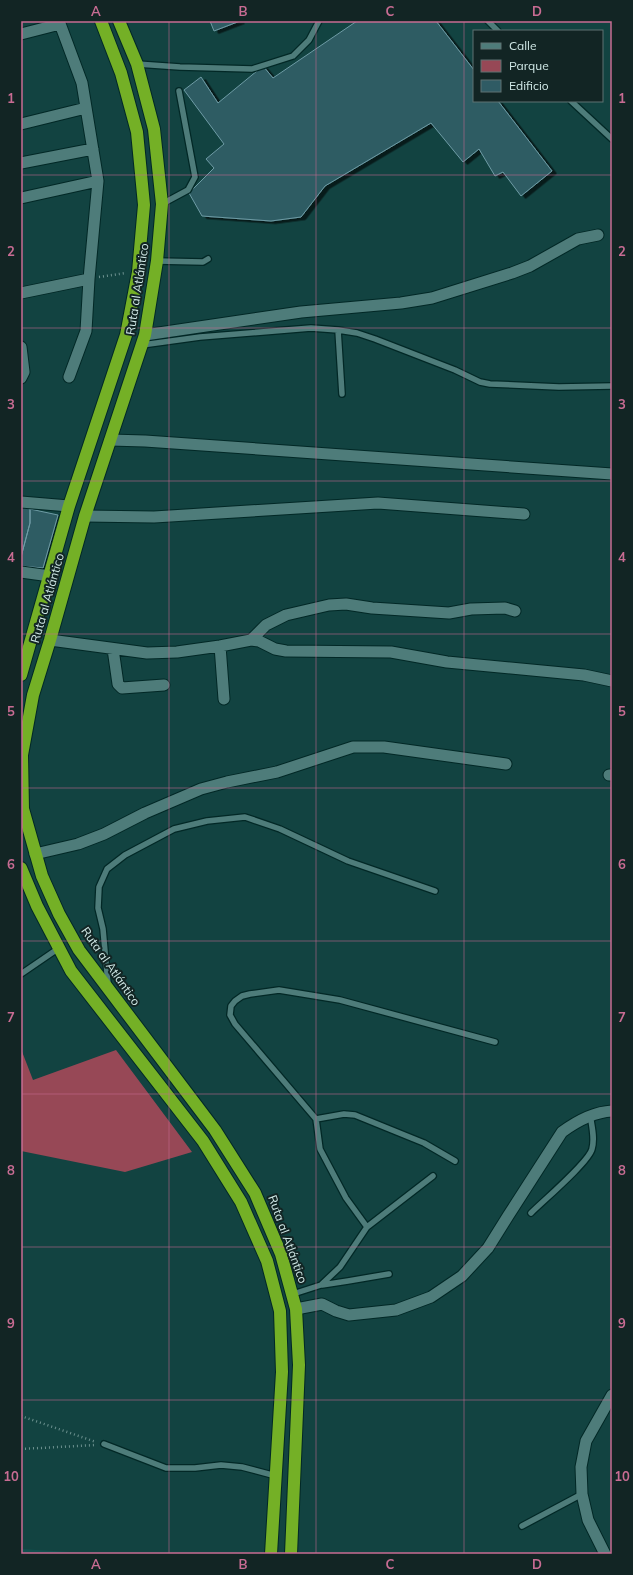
<svg xmlns="http://www.w3.org/2000/svg" width="633" height="1575" viewBox="0 0 633 1575" font-family="Mulish,sans-serif">
  <style>
    .built { fill: #11504e }
    .green { fill: #974856 }
    .building { fill: #2f5b64; stroke: #6e9ca5; filter: url(#shadow) }
    .lines { fill: none; stroke-linecap: round; stroke-linejoin: round }
    .lane-casing { stroke: #022826; stroke-width: 8 }
    .street-casing { stroke: #022826; stroke-width: 13 }
    .highway-casing { stroke: #022826; stroke-width: 14 }
    .path { stroke: #6c918f; stroke-width: 2.5; stroke-dasharray: 1 3; stroke-linecap: butt }
    .lane { stroke: #4e7c7a; stroke-width: 5.5 }
    .street { stroke: #4e7c7a; stroke-width: 11 }
    .highway { stroke: #74b026; stroke-width: 12 }
    .grid { fill: none; stroke: #c86c93; stroke-width: 1; stroke-opacity: 0.55 }
    .labels { text-anchor: middle; dominant-baseline: central; stroke-width: 4; stroke-linejoin: round; paint-order: stroke }
    .street-label { font-size: 12px; fill: #d1e9e7; stroke: #122524 }
    .neatline { fill: none; stroke: #c86c93; stroke-width: 1.5 }
    .grid-label { font-size: 13px; text-anchor: middle; font-weight: bold; fill: #c86c93 }
  </style>
  <defs>
    <filter id="shadow"><feDropShadow dx="4.5" dy="2.5" stdDeviation="0" flood-color="#0009"/></filter>
  </defs>
  <rect width="100%" height="100%" fill="#124341"/>
  <path class="built" d="M21 1549 86 1553 111 1554H21Z"/>
  <path class="green" d="M21 1049 33 1080 116 1050 192 1152 125 1172 21 1151Z"/>
  <path class="building" d="M210 21H240L214 31Z
    M357 21H436L474 70V101H498L552 171 521 196 503 172 495 176 479 149 463 162 431 123 325 186 301 217 271 221 202 216 189 193 214 168 206 159 224 144 184 90 201 77 218 103 263 66 273 78Z
    M21 507 30 509V523L21 557Z
    M30 509 58 515 43 568 21 566V557L30 523Z"/>
  <g class="lines">
    <g class="lane-casing">
      <path id="lane" d="M488 21 498 31
        M137 64 180 67 252 69 293 56 309 40 319 21
        M571 101 612 139
        M162 204 188 190 195 177 179 91
        M157 261 203 262 208 259
        M338 330 342 394
        M142 345 200 337 311 328 338 330 357 333 375 339 455 370 480 382 490 384 559 387 612 386
        M21 974 59 948
        M108 984 103 929 98 908 99 887 107 869 125 855 174 829 207 821 245 817 280 829 348 861 435 891
        M316 1119 344 1114 355 1115 424 1143 455 1161
        M531 1213C543 1201 589 1162 592 1149 595 1139 592 1126 590 1115
        M367 1227 346 1198 320 1149 316 1119 235 1024 230 1015 231 1006 235 1001 242 996 250 994 279 990 340 1000 495 1042
        M322 1285 348 1281 389 1274
        M293 1294 321 1285 340 1267 367 1227 433 1176
        M104 1444 166 1468H195L221 1465 242 1467 276 1476
        M522 1526 582 1494"/>
    </g>
    <g class="street-casing">
      <path id="street" d="M59 21 82 83 98 181 89 279 86 331 69 377
        M21 34 60 24
        M21 124 86 108
        M21 163 93 149
        M21 198 98 181
        M21 293 89 279
        M145 335 301 312 401 303 432 298 512 273 530 266 578 239 598 235
        M21 347 24 372 21 378
        M110 440 145 441 612 474
        M21 502 69 506
        M85 516 154 517 378 503 524 514
        M21 572 50 576
        M50 640 147 653 177 652 220 646 251 640 259 641 275 649 286 651 391 652 447 662 584 675 612 681
        M251 640 266 625 286 615 329 605 346 604 372 608 449 613 471 609 505 608 515 611
        M220 646 224 699
        M113 649 118 684 122 688 164 685
        M609 775H612
        M35 854 78 844 104 834 145 813 201 789 227 782 277 772 353 747H384L506 764
        M296 1309 322 1304 336 1311 349 1315 396 1310 431 1297 462 1276 488 1248 508 1216 562 1132C577 1121 593 1112 612 1111
        M605 1554 588 1520 582 1494 581 1467 586 1441 612 1395"/>
    </g>
    <g class="highway-casing">
      <path id="highway" d="M119 21 137 64 154 129 162 204 157 261 145 335 85 516 50 640 33 695 22 755 23 809 42 876 59 914 79 950 215 1130 255 1193 281 1254 296 1309 299 1365 291 1554
        M21 675 69 506 126 335 138 272 144 205 137 132 121 73 101 21
        M21 868 37 906 71 971 203 1141 241 1202 267 1261 280 1311 282 1372 271 1554"/>
    </g>
    <path class="path" d="M99 277 126 273
      M21 1416 96 1442
      M21 1449 96 1445"/>
    <use href="#lane" class="lane"/>
    <use href="#street" class="street"/>
    <use href="#highway" class="highway"/>
  </g>
  <path class="grid" d="M169 21V1554M316 21V1554M464 21V1554M21 175H612M21 328H612M21 481H612M21 634H612M21 788H612M21 941H612M21 1094H612M21 1247H612M21 1400H612"/>
  <g class="labels">
    <g class="street-label">
      <text transform="translate(137 289) rotate(-81)">Ruta al Atlántico</text>
      <text transform="translate(47 598) rotate(-74)">Ruta al Atlántico</text>
      <text transform="translate(111 966) rotate(55)">Ruta al Atlántico</text>
      <text transform="translate(288 1239) rotate(70)">Ruta al Atlántico</text>
    </g>
  </g>
  <rect width="633" height="1575" fill="none" stroke="#122524" stroke-width="44"/>
  <rect x="473" y="30" width="130" height="72" fill="#122524" stroke="#5e7372"/>
  <rect x="481" y="43" width="20" height="6" fill="#4e7c7a" stroke="#5e7372"/>
  <text x="509" y="50" font-size="12" fill="#d1e9e7">Calle</text>
  <rect x="481" y="60" width="20" height="12" fill="#974856" stroke="#5e7372"/>
  <text x="509" y="70" font-size="12" fill="#d1e9e7">Parque</text>
  <rect x="481" y="80" width="20" height="12" fill="#2f5b64" stroke="#5e7372"/>
  <text x="509" y="90" font-size="12" fill="#d1e9e7">Edificio</text>
  <rect x="22" y="22" width="589" height="1531" class="neatline"/>
  <g class="grid-label">
    <text x="96" y="16">A</text>
    <text x="243" y="16">B</text>
    <text x="390" y="16">C</text>
    <text x="537" y="16">D</text>
    <text x="11" y="103">1</text>
    <text x="622" y="103">1</text>
    <text x="11" y="256">2</text>
    <text x="622" y="256">2</text>
    <text x="11" y="409">3</text>
    <text x="622" y="409">3</text>
    <text x="11" y="562">4</text>
    <text x="622" y="562">4</text>
    <text x="11" y="716">5</text>
    <text x="622" y="716">5</text>
    <text x="11" y="869">6</text>
    <text x="622" y="869">6</text>
    <text x="11" y="1022">7</text>
    <text x="622" y="1022">7</text>
    <text x="11" y="1175">8</text>
    <text x="622" y="1175">8</text>
    <text x="11" y="1328">9</text>
    <text x="622" y="1328">9</text>
    <text x="11" y="1481">10</text>
    <text x="622" y="1481">10</text>
    <text x="96" y="1569">A</text>
    <text x="243" y="1569">B</text>
    <text x="390" y="1569">C</text>
    <text x="537" y="1569">D</text>
  </g>
</svg>
